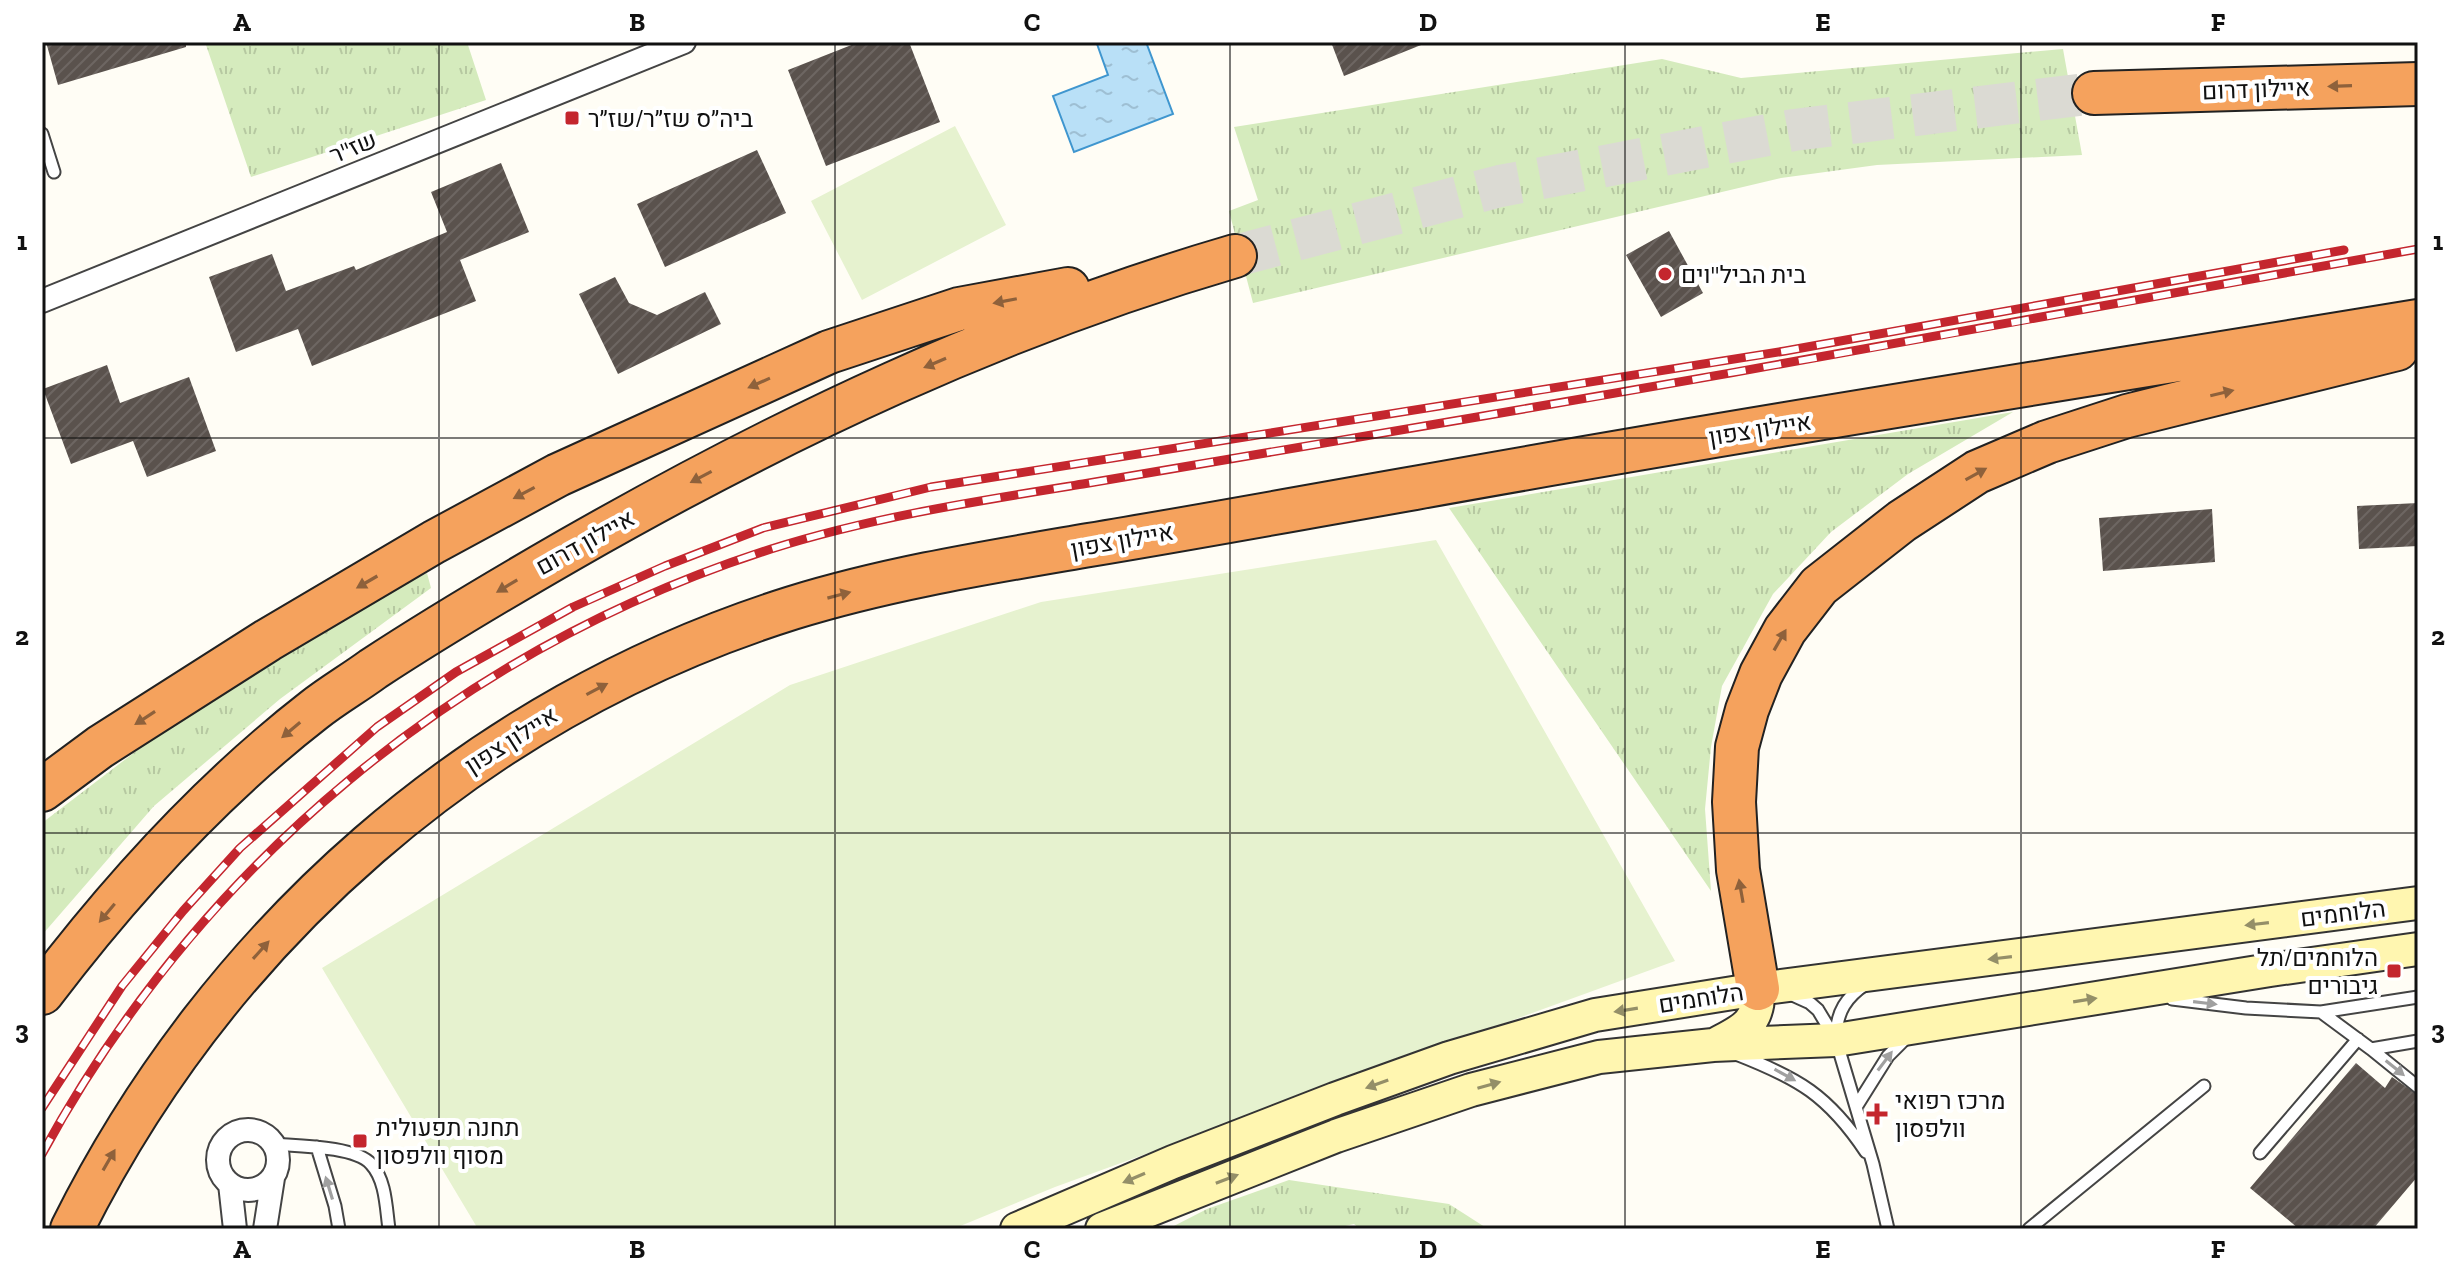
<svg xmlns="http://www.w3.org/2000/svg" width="2460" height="1271" viewBox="0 0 2460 1271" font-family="'Zilla Slab',Heebo,serif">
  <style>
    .grass { fill: url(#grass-tufts) }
    .pitch { fill: #e6f2cf }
    .water { fill: url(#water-ripples); stroke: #3f96cf; stroke-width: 2 }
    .building { fill: url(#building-hatch) }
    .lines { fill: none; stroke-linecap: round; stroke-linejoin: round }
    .motorway-tunnel { stroke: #dbdad3; stroke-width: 42; stroke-dasharray: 42 21; stroke-linecap: butt }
    .service-casing { stroke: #444; stroke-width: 15 }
    .minor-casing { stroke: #444; stroke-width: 26 }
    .secondary-casing { stroke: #333; stroke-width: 36 }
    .motorway-casing { stroke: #222; stroke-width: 46 }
    .service { stroke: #fff; stroke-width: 11 }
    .minor { stroke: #fff; stroke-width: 22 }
    .secondary { stroke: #fff6b0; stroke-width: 32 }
    .motorway { stroke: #f5a25d; stroke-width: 42 }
    .rail-casing { stroke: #c4262e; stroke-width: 9 }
    .rail { stroke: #fff; stroke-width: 6; stroke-dasharray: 18; stroke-linecap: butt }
    .oneway { fill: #8e613b }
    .oneway2 { fill: #948f68 }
    .oneway3 { fill: #a0a0a0 }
    .grid { fill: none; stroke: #111; stroke-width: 2; stroke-opacity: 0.55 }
    .poi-dot { fill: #c4262e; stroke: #fff; stroke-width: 3 }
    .labels { text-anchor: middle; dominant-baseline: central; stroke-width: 8; stroke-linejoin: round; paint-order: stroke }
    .street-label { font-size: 24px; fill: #111; stroke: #fff }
    .poi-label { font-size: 24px; fill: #111; stroke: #fff; text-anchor: start }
    .neatline { fill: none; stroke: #111; stroke-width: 3 }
    .grid-label { font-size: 26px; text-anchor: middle; font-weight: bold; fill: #111 }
  </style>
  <defs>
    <pattern id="grass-tufts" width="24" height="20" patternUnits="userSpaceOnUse" patternTransform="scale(2)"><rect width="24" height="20" fill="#d5ebbd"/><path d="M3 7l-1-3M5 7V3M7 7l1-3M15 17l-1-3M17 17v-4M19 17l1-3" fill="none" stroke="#b6c8a1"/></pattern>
    <pattern id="water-ripples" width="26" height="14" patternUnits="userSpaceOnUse" patternTransform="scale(2)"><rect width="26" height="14" fill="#b9e0f7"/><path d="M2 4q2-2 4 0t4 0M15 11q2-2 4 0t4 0" fill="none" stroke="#9ebfd3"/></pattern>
    <pattern id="building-hatch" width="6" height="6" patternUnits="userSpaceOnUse" patternTransform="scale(2)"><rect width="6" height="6" fill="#5a524d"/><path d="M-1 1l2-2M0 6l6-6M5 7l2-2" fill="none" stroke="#6d6662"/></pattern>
  </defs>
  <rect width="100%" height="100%" fill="#fffdf5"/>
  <path class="grass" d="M205 42H467L486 100 251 177Z
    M2063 49 2082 155 1877 165 1781 178 1253 303 1229 211 1258 200 1234 127 1662 59 1741 78Z
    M2013 412 1908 474 1831 532 1773 594 1722 686 1711 747 1705 809 1711 891 1449 508Z
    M427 573 431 588 280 699 154 806 42 935V823L203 700 330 623Z
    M1289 1180 1449 1204 1488 1229H1360L1354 1224 1332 1229H1168L1207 1209Z"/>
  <path class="pitch" d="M955 126 1006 225 862 300 811 201Z
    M1436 540 1675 961 1055 1187 953 1229H478L322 968 790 685 1041 602Z"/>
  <path class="water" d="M1103 42H1146L1173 114 1074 152 1053 96 1108 75 1097 44Z"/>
  <path class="building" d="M46 42H186V47L58 85Z
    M859 42H909L940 122 826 166 788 70Z
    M1331 42H1426V43L1344 76Z
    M757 150 786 213 665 267 637 204Z
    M501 163 529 232 460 260 476 301 312 366 298 329 236 352 209 277 272 254 286 291 354 266 356 270 447 232 431 192Z
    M1669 231 1703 293 1661 317 1626 255Z
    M615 277 629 303 657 315 705 292 721 324 618 374 579 294Z
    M107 365 120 403 189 377 216 451 147 477 133 441 71 464 43 389Z
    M2418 503V546L2359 549 2357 506Z
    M2212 509 2215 562 2103 571 2099 518Z
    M2356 1063 2385 1088 2392 1077 2418 1095V1176L2373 1229H2299L2250 1188Z"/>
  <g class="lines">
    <path class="motorway-tunnel" d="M1235 256 1500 186 1794 130 2094 93"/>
    <g class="service-casing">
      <path id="service" d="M42 134 54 172
        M1790 994 1810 1003 1818 1010 1836 1040 1873 1164 1888 1229
        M2172 999 2246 1008 2321 1012 2418 997
        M2321 1012 2371 1049 2418 1041
        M1836 1035C1837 1012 1846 997 1866 984
        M2371 1049 2418 1087
        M1736 1054C1798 1078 1828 1095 1866 1152
        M1856 1107 1888 1056 1907 1037
        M274 1144C297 1146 355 1146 371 1164 386 1180 386 1208 389 1229
        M317 1147 335 1206 339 1229
        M2260 1153 2358 1039
        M2029 1229 2204 1086"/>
    </g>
    <g class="minor-casing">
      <path id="minor" d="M42 301 684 42
        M218 1160a30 30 0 1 1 60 0a30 30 0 1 1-60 0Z
        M230 1184 235 1229
        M265 1229 273 1178"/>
    </g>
    <g class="secondary-casing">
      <path id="secondary" d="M1716 1044C1743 1030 1760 1023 1758 989
        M1017 1229 1173 1162 1335 1099 1449 1058 1595 1015 1758 989 2418 903
        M1102 1229 1336 1136 1471 1090 1599 1057 1713 1045 1836 1040 2270 970 2418 949"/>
    </g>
    <g class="motorway-casing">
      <path id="motorway" d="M2094 93 2418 84
        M42 790 100 747 268 640 434 542 558 475 829 352 959 309 1068 289
        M1758 989 1738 870 1734 802 1737 747 1747 710 1761 674 1785 630 1819 586 1902 521 1977 472 2047 442 2127 416 2397 349
        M42 993C121 889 211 790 314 710 333 695 354 683 373 669 437 627 503 588 569 550 782 428 999 325 1235 256
        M72 1229C219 934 477 707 792 608 889 578 990 562 1089 545 1198 527 1306 507 1415 488 1748 428 2083 376 2418 321"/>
    </g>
    <use href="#service" class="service"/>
    <use href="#minor" class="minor"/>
    <use href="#secondary" class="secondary"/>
    <use href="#motorway" class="motorway"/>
    <g class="rail-casing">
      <path id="rail" d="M42 1108 122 986 183 911 240 848 377 727 456 672 573 607 665 566 763 528 931 487 1785 351 2344 250
        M42 1154C199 866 458 649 771 549 872 517 978 501 1083 484 1218 461 1353 438 1489 415 1799 362 2108 305 2418 249"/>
    </g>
    <use href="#rail" class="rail"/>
  </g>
  <defs><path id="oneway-solid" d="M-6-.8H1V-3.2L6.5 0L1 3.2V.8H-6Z" transform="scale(2)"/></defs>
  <g class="oneway">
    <use href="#oneway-solid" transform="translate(2340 86) rotate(178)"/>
    <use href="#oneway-solid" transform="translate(1005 301) rotate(169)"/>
    <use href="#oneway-solid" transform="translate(935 363) rotate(157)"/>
    <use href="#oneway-solid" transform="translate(759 383) rotate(156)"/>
    <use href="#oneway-solid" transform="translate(2222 393) rotate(-13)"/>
    <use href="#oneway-solid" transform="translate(1976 474) rotate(-29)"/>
    <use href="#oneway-solid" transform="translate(701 477) rotate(152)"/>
    <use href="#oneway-solid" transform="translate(524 493) rotate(152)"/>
    <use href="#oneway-solid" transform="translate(367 582) rotate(150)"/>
    <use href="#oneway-solid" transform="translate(507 586) rotate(149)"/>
    <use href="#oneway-solid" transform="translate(839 595) rotate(-15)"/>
    <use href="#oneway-solid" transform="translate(1780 640) rotate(-60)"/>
    <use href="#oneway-solid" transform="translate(597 689) rotate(-28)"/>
    <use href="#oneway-solid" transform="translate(145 718) rotate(147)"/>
    <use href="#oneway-solid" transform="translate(291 730) rotate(140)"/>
    <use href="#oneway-solid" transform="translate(1741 891) rotate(-100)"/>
    <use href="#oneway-solid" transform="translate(107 913) rotate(130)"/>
    <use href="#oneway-solid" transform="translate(261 950) rotate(-48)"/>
    <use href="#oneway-solid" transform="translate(109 1160) rotate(-60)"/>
  </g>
  <g class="oneway2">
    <use href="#oneway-solid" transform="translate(2257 924) rotate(173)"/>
    <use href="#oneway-solid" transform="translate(2000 958) rotate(173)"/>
    <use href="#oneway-solid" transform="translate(2085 1000) rotate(-9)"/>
    <use href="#oneway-solid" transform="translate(1626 1010) rotate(171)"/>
    <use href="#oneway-solid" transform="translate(1377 1084) rotate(160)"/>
    <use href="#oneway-solid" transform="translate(1489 1085) rotate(-16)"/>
    <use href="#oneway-solid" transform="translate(1134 1178) rotate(157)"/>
    <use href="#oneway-solid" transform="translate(1227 1179) rotate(-21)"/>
  </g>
  <g class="oneway3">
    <use href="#oneway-solid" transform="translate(2205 1003) rotate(7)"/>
    <use href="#oneway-solid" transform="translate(1885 1061) rotate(-53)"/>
    <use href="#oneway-solid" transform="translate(2395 1068) rotate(39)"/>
    <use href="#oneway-solid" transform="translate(1785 1075) rotate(29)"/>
    <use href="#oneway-solid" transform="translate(329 1188) rotate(-107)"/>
  </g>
  <path class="grid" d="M439 42V1229M835 42V1229M1230 42V1229M1625 42V1229M2021 42V1229M42 438H2418M42 833H2418"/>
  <g class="poi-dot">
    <rect x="564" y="110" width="16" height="16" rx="4"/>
    <circle cx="1665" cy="274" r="8"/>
    <rect x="2386" y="963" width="16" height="16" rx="4"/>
    <path d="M1873 1102h8v8h8v8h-8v8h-8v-8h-8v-8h8z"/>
    <rect x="352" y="1133" width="16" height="16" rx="4"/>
  </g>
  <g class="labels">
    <g class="street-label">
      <text transform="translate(2256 89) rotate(-2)">איילון דרום</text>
      <text transform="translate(353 147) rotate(-22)">שז"ר</text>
      <text transform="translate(1760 429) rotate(-9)">איילון צפון</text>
      <text transform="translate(1122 540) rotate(-10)">איילון צפון</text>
      <text transform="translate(585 542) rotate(-29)">איילון דרום</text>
      <text transform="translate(511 740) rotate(-32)">איילון צפון</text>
      <text transform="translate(2343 913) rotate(-7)">הלוחמים</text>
      <text transform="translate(1701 998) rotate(-9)">הלוחמים</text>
    </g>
    <g class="poi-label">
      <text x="588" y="118">ביה״ס שז״ר/שז״ר</text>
      <text x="1681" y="274">בית הביל"וים</text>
      <text x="2378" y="957" text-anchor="end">הלוחמים/תל<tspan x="2378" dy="28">גיבורים</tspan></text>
      <text x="1895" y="1100">מרכז רפואי<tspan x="1895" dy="28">וולפסון</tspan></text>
      <text x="376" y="1127">תחנה תפעולית<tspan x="376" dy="28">מסוף וולפסון</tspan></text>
    </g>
  </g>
  <rect width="2460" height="1271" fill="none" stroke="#ffffff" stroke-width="88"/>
  <rect x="44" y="44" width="2372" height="1183" class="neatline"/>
  <g class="grid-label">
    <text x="242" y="31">A</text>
    <text x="637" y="31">B</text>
    <text x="1032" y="31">C</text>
    <text x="1428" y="31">D</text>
    <text x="1823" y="31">E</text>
    <text x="2218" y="31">F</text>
    <text x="22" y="250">1</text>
    <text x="2438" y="250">1</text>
    <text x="22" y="645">2</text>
    <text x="2438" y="645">2</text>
    <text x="22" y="1039">3</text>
    <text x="2438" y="1039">3</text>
    <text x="242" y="1258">A</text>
    <text x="637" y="1258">B</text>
    <text x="1032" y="1258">C</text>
    <text x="1428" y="1258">D</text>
    <text x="1823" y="1258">E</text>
    <text x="2218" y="1258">F</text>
  </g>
</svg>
